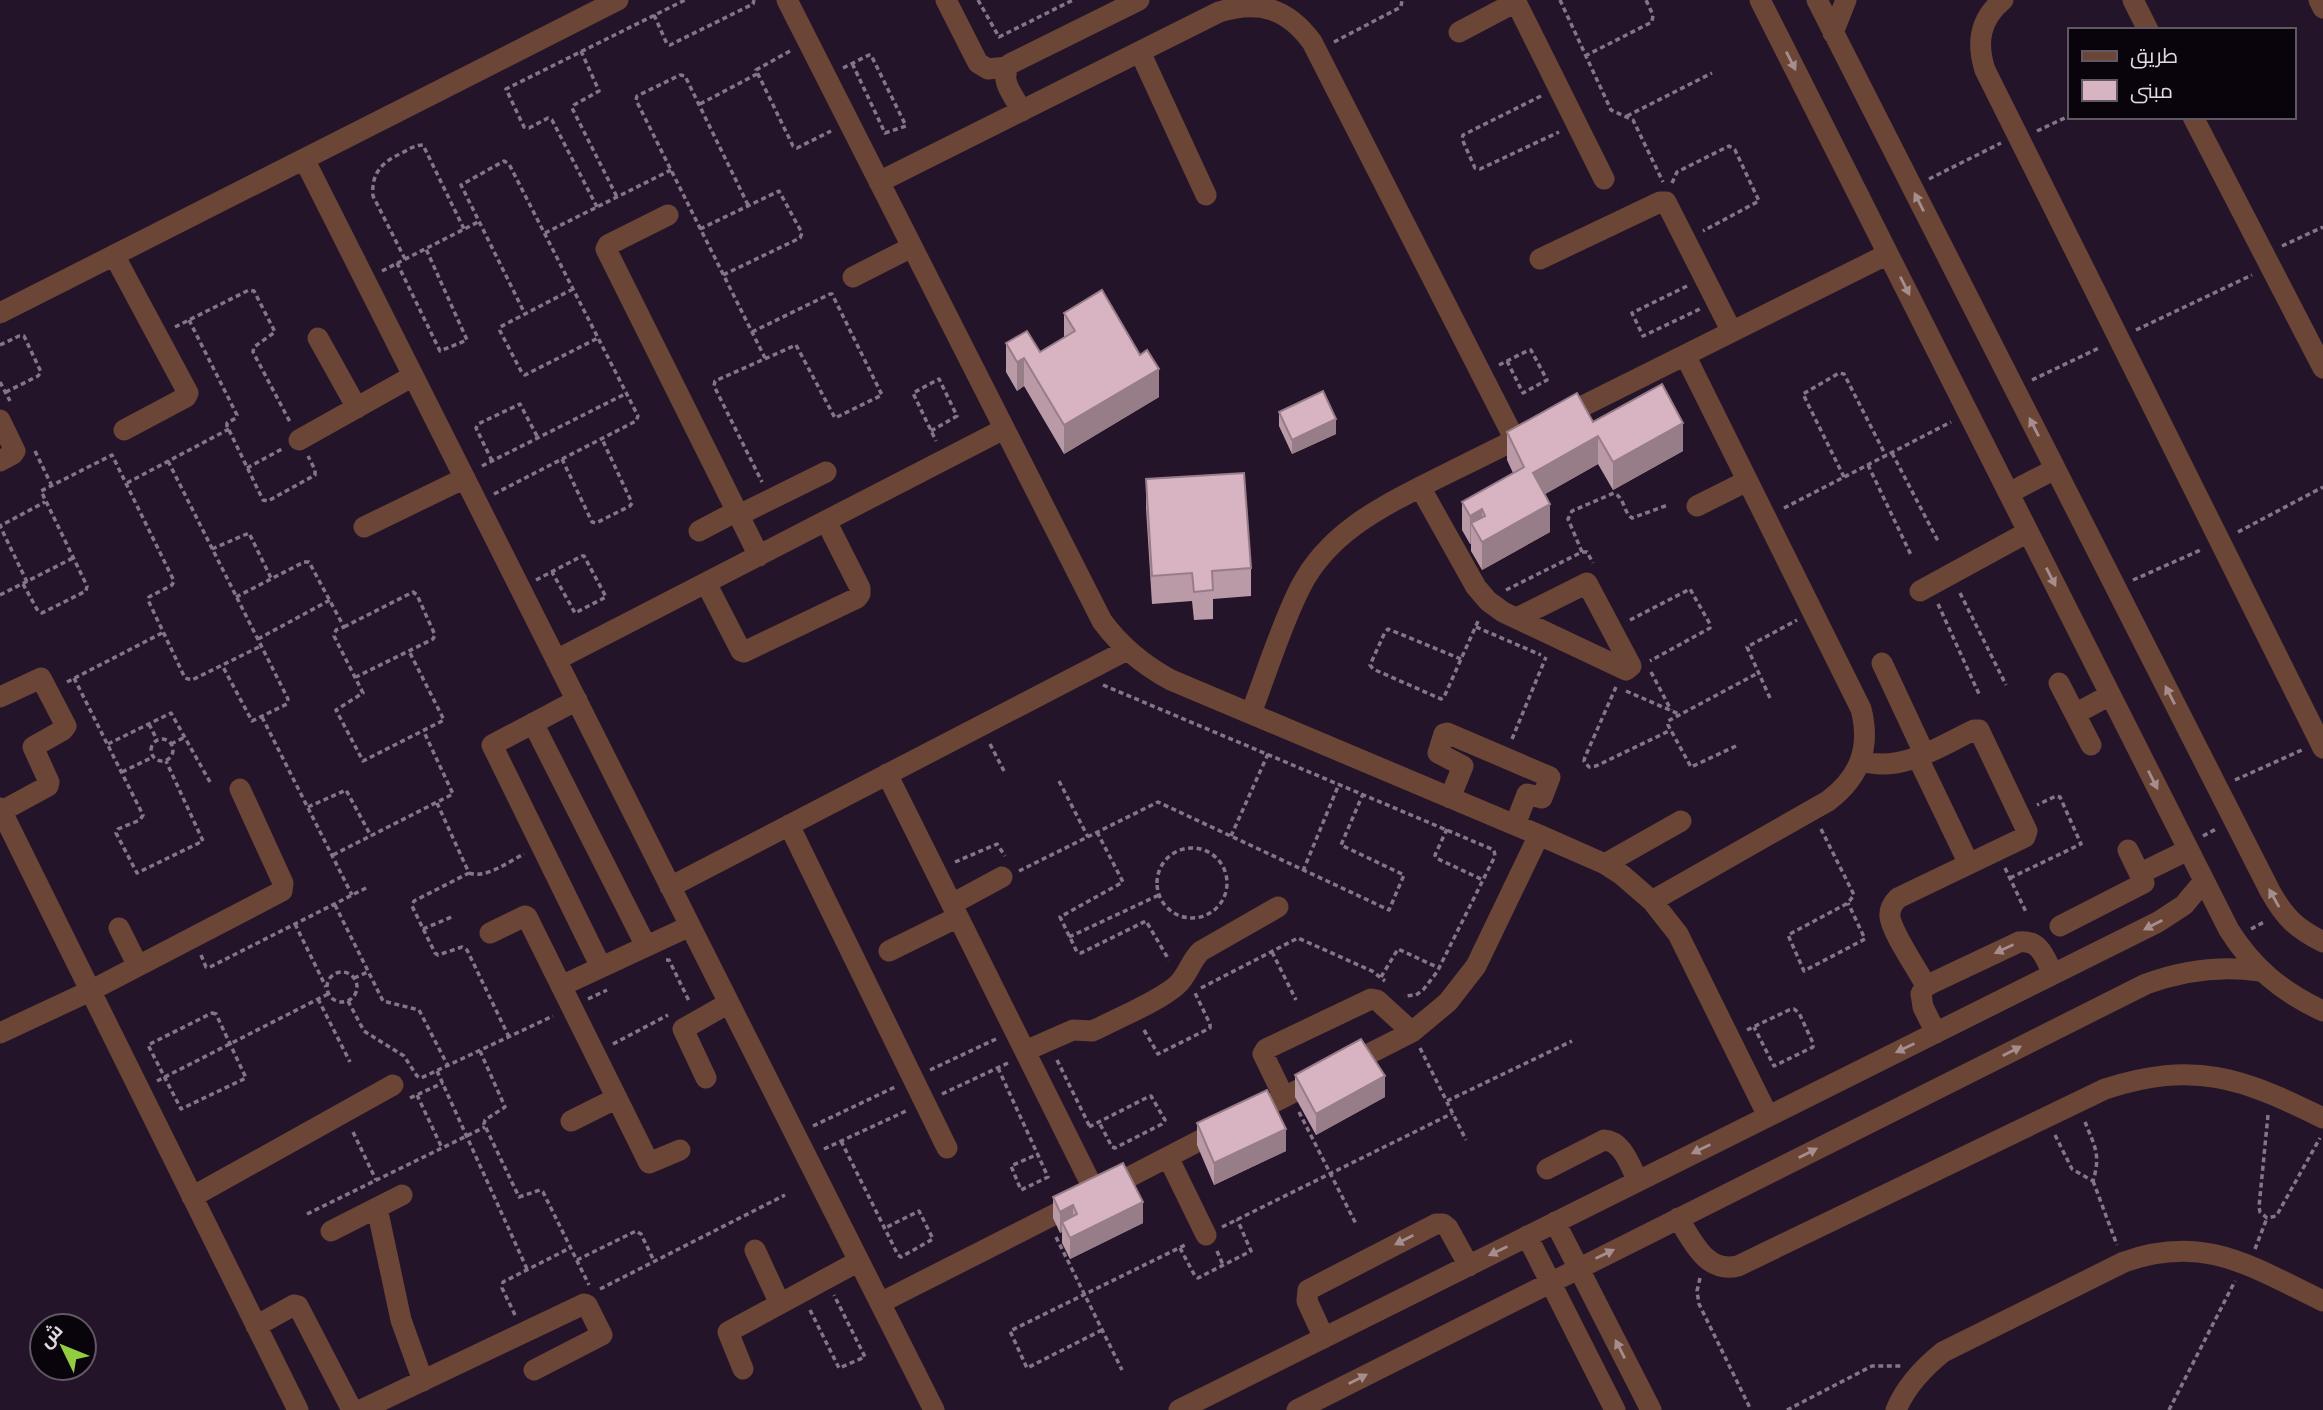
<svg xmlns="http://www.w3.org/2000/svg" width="2323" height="1410" viewBox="0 0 2323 1410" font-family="Cabin,Cairo,sans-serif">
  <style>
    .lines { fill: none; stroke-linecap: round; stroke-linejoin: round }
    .path { stroke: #837688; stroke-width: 3.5; stroke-dasharray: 5 3.5; stroke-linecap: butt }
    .minor { stroke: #6b4536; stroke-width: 21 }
    .wall { fill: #ba9aa6 }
    .shaded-wall { fill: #977d87 }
    .building { fill: #d8b3c1; stroke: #977d87; stroke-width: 2 }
    .oneway { fill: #a68e8e }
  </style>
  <rect width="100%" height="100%" fill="#24142a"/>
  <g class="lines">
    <path class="path" d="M978 0 999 37 1073 0
      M1560 0 1611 110 1633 120 1663 182
      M654 15 667 44 670 45 753 4 754 0
      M1334 42 1401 7 1402 0
      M581 51 599 91 574 105 572 108 617 197
      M790 51 756 70 793 146 797 148 831 131
      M1585 56 1652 22 1653 15 1646 0
      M843 68 869 55H871L906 126 885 133 852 63
      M1541 96 1463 135 1462 139 1475 168 1480 169 1559 132
      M700 104 757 74
      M1627 116 1712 73
      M2037 131 2069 116
      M1929 179 2001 143
      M1672 183 1677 172 1729 146 1735 150 1759 201 1703 231
      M748 205 685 76 680 75 637 96 636 100 765 358
      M597 207 552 120 548 118 529 128 524 127 506 89 685 0
      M700 229 779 191 802 233 800 238 723 275
      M545 233 671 170
      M2282 246 2323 227
      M405 259 373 196C371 173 382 162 402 153 409 149 415 145 423 145L464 229
      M397 263 440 351 467 340 426 249
      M382 271 478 222
      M1687 286 1632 313 1643 336 1700 309
      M573 289 500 327V331L522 373 525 375 598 338
      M189 320 237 415 236 418 227 423V426L263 500 268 501 315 475V470L308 456
      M175 327 249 290 254 291 275 332 254 347 253 352 290 422
      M2136 330 2252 275
      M752 332 830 294H832L882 395 835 418 796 345 715 381 714 386 762 482
      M0 345 19 336H24L41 372 38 376 6 392
      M1499 365 1529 350H1531L1547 380 1523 393 1507 361
      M2032 380 2101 347
      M0 382 10 401
      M931 431 957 416 939 379 913 393 936 441
      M35 451 51 484
      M1892 453 1939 543
      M562 459 592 522 596 523 630 506 632 503 602 439
      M168 461 288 699 287 704 252 721 222 665
      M492 461 476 428 478 424 520 404 538 438
      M1868 465 1911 555
      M482 466 627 393
      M247 468 282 449
      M1844 477 1803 394 1839 373 1844 374 1886 456
      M127 483 229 429
      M494 494 636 421 638 416 509 164 504 161 461 185 525 314
      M1784 508 1951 422
      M2238 532 2323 487
      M212 549 249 533 271 578
      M1582 552 1568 519 1572 511 1614 493C1625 498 1623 512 1632 518L1668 505
      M536 580 582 556H584L606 597 575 613 552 572
      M2133 580 2203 549
      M27 582 0 526 45 502
      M23 584 38 611 42 613 86 591 87 586 41 491 112 455 174 581 172 585 149 597 148 600 185 678 192 680 261 646
      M1506 590 1582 552H1587L1593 563
      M1960 593 2006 685
      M0 595 73 558
      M236 597 304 562H309L344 627 336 630 334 636 363 693 336 710 363 761 444 720 409 651
      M1938 604 1979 694
      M1630 620 1690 589 1710 624V628L1650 661
      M344 627 413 592 417 595 435 635 433 639 356 677
      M1476 627 1541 655
      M258 639 330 600
      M1461 659 1388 629 1385 632 1370 665 1373 669 1441 699 1444 697 1479 619
      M1651 672 1671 710
      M74 678 143 815 140 820 118 829 116 833 137 873 203 841 166 761
      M67 682 162 633
      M1103 685 1494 850 1495 856 1437 972 1423 990 1416 995 1404 996
      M1616 687 1585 757 1584 761 1589 767 1596 766 1671 730
      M1626 691 1679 714
      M1770 698 1747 647 1797 620
      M262 717 352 895
      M149 724 157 740
      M1512 739 1546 657
      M151 750a11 11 0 1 1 22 0a11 11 0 1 1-22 0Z
      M108 744 171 713 210 782
      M171 744 185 737
      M990 744 1004 771
      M1736 746 1691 767 1668 725V721L1758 673
      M122 772 153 757
      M2235 780 2302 750
      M1059 781 1088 837
      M437 803 469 873 414 901 412 906 435 953 438 955 462 947 467 950 509 1037
      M308 807 346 790 371 836
      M1447 829 1435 855 1436 858 1483 880
      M1821 829 1854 895 1848 903 1788 935 1804 971 1865 939 1848 903
      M1097 832 1123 882 1060 917 1077 952 1081 953 1146 921 1169 960
      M1231 836 1268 754
      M2203 836 2218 828
      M1157 883a35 35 0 1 1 70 0a35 35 0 1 1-70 0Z
      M333 855 453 794 424 732
      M955 862 997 844 1005 856
      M2005 868 2026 912
      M1019 871 1158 802 1389 910 1404 875 1341 845 1363 794
      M1303 871 1339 784
      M469 873C486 879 508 862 524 854
      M2010 878 2081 844 2060 797 2056 796 2037 805
      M335 905 383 1001 419 1010 448 1066
      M295 924 326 987
      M423 929 454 916
      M2251 929 2266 921
      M1069 937 1159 895
      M1272 952 1296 1000
      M201 955 206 967H210L368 887
      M666 960H669L689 1001
      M327 987a15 15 0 1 1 30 0a15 15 0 1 1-30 0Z
      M1381 977 1398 949 1439 968
      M354 978 368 972
      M1201 988 1298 938 1372 971 1385 981
      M318 999 350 1062
      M588 999 607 990
      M348 1001 364 1031 404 1056 417 1076 421 1078 553 1016
      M212 1013 216 1014 246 1078 181 1109 148 1045Z
      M1144 1030 1158 1054 1210 1028V1024L1195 993
      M1747 1030 1789 1010 1794 1009 1799 1013 1813 1043V1047L1774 1066 1754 1027
      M613 1044 668 1015
      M1420 1048 1466 1140
      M480 1051 505 1107 485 1120 484 1124 519 1197 540 1190 543 1192 589 1285
      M1057 1060 1090 1127
      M998 1068 1048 1177 1021 1190 1011 1166 1038 1154
      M930 1070 996 1039
      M437 1071 527 1269
      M157 1081 328 994
      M942 1094 1008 1063
      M417 1095 442 1148
      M410 1098 443 1083
      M1447 1101 1572 1041
      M1299 1112 1356 1224
      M2268 1115 2259 1207 2260 1212 2267 1218 2276 1216 2278 1213 2320 1138
      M813 1126 895 1087
      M1089 1127 1148 1097 1151 1096 1165 1120 1162 1124 1115 1148 1112 1147 1099 1122
      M353 1132 376 1180
      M2055 1135 2072 1169 2093 1181C2101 1155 2095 1147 2085 1122
      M841 1141 898 1255 901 1257 933 1239 919 1211 885 1228
      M824 1149 906 1111
      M2093 1181 2117 1245
      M307 1214 485 1127
      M1222 1227 1453 1113
      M1056 1237 1122 1370
      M1180 1248 1195 1276 1198 1278 1251 1251 1237 1219
      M2255 1249 2267 1218
      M1217 1251 1223 1265
      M577 1260 636 1231 641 1234 654 1261
      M1700 1278 1697 1291 1699 1304 1751 1410
      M600 1289 785 1195
      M810 1310 839 1368 865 1357 834 1295
      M515 1315 502 1288 503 1282 570 1248
      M1102 1330 1027 1368 1010 1331 1187 1244
      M1787 1410 1872 1366H1901
      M2169 1410 2235 1281"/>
    <path class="minor" d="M787 0 1102 621C1121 647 1143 665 1171 680L1539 835 1605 864 1622 875 1652 901 1678 934 1768 1116
      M946 0 978 63 988 69 1007 67
      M1515 0 1604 179
      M1760 0 2229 930C2253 968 2282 992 2323 1011
      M1817 0 2270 891C2285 918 2296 928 2323 942
      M2003 0C1980 19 1976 42 1985 70L2323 748
      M2133 0 2148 30
      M2319 0 2323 8
      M1459 32 1516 2
      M1833 33 1846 0
      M1140 52 1206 195
      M1022 111C1014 96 998 80 1010 64L1139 0
      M2193 117 2323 368
      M304 159 934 1410
      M879 182 1219 12C1259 0 1287 8 1312 42L1515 440
      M668 215 608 245 606 249 759 556
      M114 255 188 393 186 397 124 430
      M1540 259 1660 202H1666L1732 332
      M853 277 912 247
      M0 313 618 0
      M318 338 357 408
      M1559 418 1888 254
      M0 420 15 451 13 454 0 461
      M299 440 413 376
      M1420 487 1476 587 1488 601 1503 612 1626 670 1631 666 1587 583 1517 618
      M2009 493 2055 469
      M1697 506 1747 481
      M739 515 826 472
      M364 527 465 478
      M699 531 737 511
      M706 583 741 651 744 652 857 598 860 594V588L826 521
      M1920 591 2028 532
      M556 660 1004 429
      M1882 663 1924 753
      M2059 683 2091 745
      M0 697 41 678 66 726 63 730 33 747 49 782 48 786 2 811
      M577 700 492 745 601 967
      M1251 713C1267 672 1280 628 1300 588 1328 532 1383 506 1436 479 1466 464 1497 449 1527 434
      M2075 714 2110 695
      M533 723 646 946
      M1917 756 1969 864
      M1861 761C1902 773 1938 747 1974 730H1979L2027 831 2025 837 1898 898C1893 903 1889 909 1890 917 1892 933 1918 970 1926 986
      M887 774 1096 1194
      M1450 798 1463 766 1438 753 1444 734 1447 733 1550 777 1542 798 1527 794 1515 825
      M0 808 298 1410
      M789 825 947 1148
      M1605 864 1681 821
      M2141 873 2188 850
      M670 887 1127 650
      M1652 901 1828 801C1860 777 1871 748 1861 709L1685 355
      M952 904 1002 877
      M2060 926 2144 883 2128 850
      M119 928 138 966
      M490 933 525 916 527 917 649 1163 680 1150
      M889 951 958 917
      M561 986 690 926
      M0 1033 90 991 282 891 283 883 240 789
      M1936 1033 1923 1007 1921 994 1924 988 1930 984 2019 942C2040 939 2045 958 2053 974
      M1025 1051 1073 1030 1092 1031 1099 1028C1122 1016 1157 1002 1176 986 1188 976 1190 961 1201 951L1278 907
      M706 1078 683 1029 729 1003
      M1284 1097 1263 1054 1266 1049 1371 999 1377 1000 1412 1032
      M1249 1115 1412 1032 1448 1002 1476 966 1539 835
      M571 1121 617 1098
      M1168 1157 1206 1235
      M1547 1169 1604 1140C1623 1141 1630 1166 1638 1181
      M1106 1189 1220 1130
      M192 1197 393 1085
      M377 1208 401 1320 423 1381
      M1678 1218C1692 1240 1706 1274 1738 1266L2105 1089C2195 1060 2242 1078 2323 1118
      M1555 1222 1651 1410
      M331 1231 402 1195
      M1527 1236 1615 1410
      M755 1250 780 1304
      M880 1303 1077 1203
      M256 1326 294 1305 298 1306 352 1410
      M1324 1338 1307 1301 1308 1290 1436 1224H1443L1448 1228 1469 1266
      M743 1369 728 1332 859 1261
      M361 1410 584 1304 587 1305 602 1335 534 1370
      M1179 1410 2158 922 2184 905 2204 881
      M1297 1410 2146 984C2184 970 2220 965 2260 971
      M1896 1410C1906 1386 1923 1368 1943 1352L2124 1262C2204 1233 2252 1267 2323 1301"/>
  </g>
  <path class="wall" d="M1064 313 1159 397 1064 454 1024 386 1017 391 1006 372V343L1040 352 1064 337Z
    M1279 412 1336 434 1292 454 1279 426Z
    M1593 422 1683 451 1613 490 1598 464 1545 494 1550 532 1482 570 1471 551V544H1470L1462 530V502L1513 473 1507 460V432Z
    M1146 479 1251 568V596L1213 599V619L1194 620 1192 601 1152 604 1146 508Z
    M1295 1075 1385 1097 1316 1135 1295 1097Z
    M1197 1123 1286 1151 1214 1185 1197 1145Z
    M1053 1197 1143 1223 1070 1259 1062 1243V1232L1060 1233 1053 1218Z"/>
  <path class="shaded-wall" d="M1024 358V386L1017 391V362Z
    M1159 369V397L1064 454V425Z
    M1336 419V434L1292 454V440Z
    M1683 423V451L1613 490V462Z
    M1598 436V464L1533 501V473Z
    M1550 504V532L1482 570V542Z
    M1482 509V538L1471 523V544H1470V516Z
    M1385 1076V1097L1316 1135V1114Z
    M1286 1129V1151L1214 1185V1163Z
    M1143 1202V1223L1070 1259V1238Z
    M1073 1205V1227L1062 1222V1232L1060 1233V1212Z"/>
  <path class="building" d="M1102 290 1140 355 1147 350 1159 369 1064 425 1024 358 1017 362 1006 343 1027 331 1040 352 1075 331 1064 313Z
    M1662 384 1683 423 1613 462 1598 436 1533 473 1550 504 1482 542 1471 523 1485 516 1482 509 1470 516 1462 502 1524 467 1507 432 1577 393 1593 422Z
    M1323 391 1336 419 1292 440 1279 412Z
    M1244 473 1251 568 1212 571 1213 590 1194 592 1192 573 1152 576 1146 479Z
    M1361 1039 1385 1076 1316 1114 1295 1075Z
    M1267 1090 1286 1129 1214 1163 1197 1123Z
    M1123 1163 1143 1202 1070 1238 1062 1222 1077 1214 1073 1205 1060 1212 1053 1197Z"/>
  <defs><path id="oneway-solid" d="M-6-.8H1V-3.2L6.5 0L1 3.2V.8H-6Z" transform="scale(1.75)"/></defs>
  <g class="oneway">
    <use href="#oneway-solid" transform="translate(1791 61) rotate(63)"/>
    <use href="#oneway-solid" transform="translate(1919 202) rotate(-117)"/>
    <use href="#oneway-solid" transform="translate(1905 286) rotate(63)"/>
    <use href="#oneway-solid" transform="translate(2034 427) rotate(-117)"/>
    <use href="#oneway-solid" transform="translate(2051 577) rotate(63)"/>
    <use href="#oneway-solid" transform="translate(2170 695) rotate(-117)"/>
    <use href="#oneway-solid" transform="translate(2153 780) rotate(63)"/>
    <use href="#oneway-solid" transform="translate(2274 898) rotate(-119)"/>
    <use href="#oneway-solid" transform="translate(2153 925) rotate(153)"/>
    <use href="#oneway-solid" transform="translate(2004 949) rotate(155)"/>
    <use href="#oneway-solid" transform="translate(1905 1048) rotate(154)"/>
    <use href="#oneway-solid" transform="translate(2012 1051) rotate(-27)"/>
    <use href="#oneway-solid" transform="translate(1701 1149) rotate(154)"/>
    <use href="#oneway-solid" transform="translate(1808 1153) rotate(-27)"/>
    <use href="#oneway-solid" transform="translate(1404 1240) rotate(153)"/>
    <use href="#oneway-solid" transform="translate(1498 1251) rotate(154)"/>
    <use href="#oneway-solid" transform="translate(1605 1254) rotate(-26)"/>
    <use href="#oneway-solid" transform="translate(1620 1349) rotate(-117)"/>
    <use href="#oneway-solid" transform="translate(1358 1379) rotate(-27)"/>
  </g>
  <rect x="2068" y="28" width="228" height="91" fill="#09040c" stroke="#605863" stroke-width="2"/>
  <rect x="2082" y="51" width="35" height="10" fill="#6b4536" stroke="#605863" stroke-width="2"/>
  <text x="2130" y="63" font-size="21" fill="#e2d7e6">طريق</text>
  <rect x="2082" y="80" width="35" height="21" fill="#d8b3c1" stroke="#605863" stroke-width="2"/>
  <text x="2130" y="98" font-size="21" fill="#e2d7e6">مبنى</text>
  <g transform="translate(63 1347) rotate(313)"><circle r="33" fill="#09040c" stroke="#605863" stroke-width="2"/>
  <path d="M0-5L12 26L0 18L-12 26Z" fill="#92cd3f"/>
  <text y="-10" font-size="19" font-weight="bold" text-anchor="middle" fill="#e2d7e6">ش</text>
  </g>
</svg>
